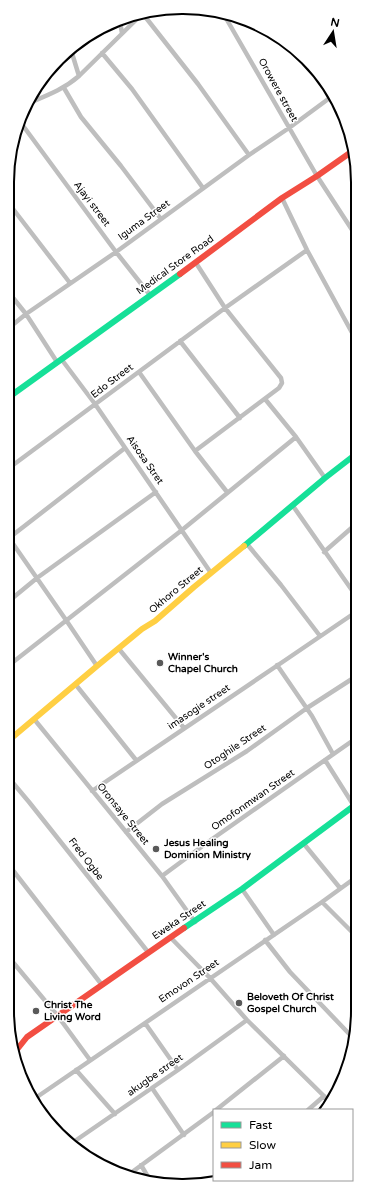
<svg xmlns="http://www.w3.org/2000/svg" width="365" height="1193" viewBox="0 0 365 1193" font-family="'Varela Round',sans-serif">
  <style>
    .lines { fill: none; stroke-linecap: round; stroke-linejoin: round }
    .stream { stroke: #bcbcbc; stroke-width: 1.5 }
    .street { stroke: #bebebe; stroke-width: 4.5 }
    .fast { stroke: #16e098; stroke-width: 6 }
    .slow { stroke: #ffcf43; stroke-width: 6 }
    .jam { stroke: #f24e42; stroke-width: 6 }
    .poi-dot { fill: #595959; stroke: #fff; stroke-width: 1.5 }
    .labels { text-anchor: middle; dominant-baseline: central; stroke-width: 3; stroke-linejoin: round; paint-order: stroke }
    .street-label { font-size: 10px; fill: #000; stroke: #fff }
    .poi-label { font-size: 10px; font-weight: bold; fill: #000; stroke: #fff; text-anchor: start }
    .rim { fill: none; stroke: #000; stroke-width: 2 }
  </style>
  <rect width="100%" height="100%" fill="#fff"/>
  <g class="lines">
    <path class="stream" d="M355 578 356 581"/>
    <path class="street" d="M223 13 317 176 356 236
      M143 14 198 84 249 155
      M120 22 122 33
      M71 50 79 76
      M102 53 132 89 203 188
      M64 88 81 117 121 166 161 219
      M29 103C48 95 64 89 79 76L144 12
      M21 123 116 252 150 295
      M282 198 307 250 356 340
      M10 205 70 283
      M10 294 26 314 57 362
      M10 327 26 314 116 252 249 155 289 128 331 97
      M180 341 240 418
      M62 360 95 404 211 573
      M139 372 195 451 227 492
      M265 399 296 437 325 478
      M195 451 279 388 282 383 281 378 225 308 196 263
      M9 468 225 308 307 250
      M293 506 356 596
      M9 538 66 620 97 666
      M9 538 125 448
      M247 544 281 585 320 636
      M324 552 356 524
      M9 601 37 578 156 492
      M119 649 184 728
      M277 665 312 716 333 754
      M8 666 182 530 296 437
      M76 685 136 760
      M34 719 162 876 195 922
      M325 760 354 806
      M8 777 29 802 148 952
      M92 791 284 661 356 612
      M126 832 162 804 247 751 307 708 355 677
      M304 844 340 888
      M8 864 102 985
      M162 876 208 842 355 739
      M242 889 274 935
      M322 902 355 935
      M171 938 210 978 247 1020 331 1103
      M265 940 290 972 355 1040
      M7 955 57 1015 90 1060
      M145 1023 178 1070
      M76 1070 115 1114
      M152 1088 184 1135
      M34 1099 322 902 355 878
      M216 1110 284 1056
      M308 1110 324 1096
      M72 1143 178 1070 247 1020
      M141 1165 151 1182
      M128 1175 214 1112"/>
    <path class="fast" d="M9 397 180 274
      M244 546 325 478 356 454
      M184 928 242 889 355 805"/>
    <path class="slow" d="M314 66 344 118
      M8 741 97 666 142 629 155 621 194 587 244 546"/>
    <path class="jam" d="M180 274 282 198 317 176 354 150
      M15 1052 27 1037 184 928"/>
  </g>
  <g class="poi-dot">
    <circle cx="160" cy="663" r="4"/>
    <circle cx="156" cy="849" r="4"/>
    <circle cx="239" cy="1003" r="4"/>
    <circle cx="36" cy="1011" r="4"/>
  </g>
  <g class="labels">
    <g class="street-label">
      <text transform="translate(278 90) rotate(61)">Orowere street</text>
      <text transform="translate(92 204) rotate(53)">Ajayi street</text>
      <text transform="translate(144 220) rotate(-36)">Iguma Street</text>
      <text transform="translate(175 265) rotate(-36)">Medical Store Road</text>
      <text transform="translate(112 381) rotate(-37)">Edo Street</text>
      <text transform="translate(145 460) rotate(55)">Aisosa Stret</text>
      <text transform="translate(176 590) rotate(-40)">Okhoro Street</text>
      <text transform="translate(199 707) rotate(-34)">imasogie street</text>
      <text transform="translate(235 747) rotate(-34)">Otoghile Street</text>
      <text transform="translate(253 800) rotate(-35)">Omofonmwan Street</text>
      <text transform="translate(123 814) rotate(51)">Oronsaye Street</text>
      <text transform="translate(86 859) rotate(52)">Fred Ogbe</text>
      <text transform="translate(179 920) rotate(-34)">Eweka Street</text>
      <text transform="translate(189 981) rotate(-34)">Emovon Street</text>
      <text transform="translate(155 1075) rotate(-35)">akugbe street</text>
    </g>
    <g class="poi-label">
      <text x="168" y="657">Winner's<tspan x="168" dy="12">Chapel Church</tspan></text>
      <text x="164" y="843">Jesus Healing<tspan x="164" dy="12">Dominion Ministry</tspan></text>
      <text x="247" y="997">Beloveth Of Christ<tspan x="247" dy="12">Gospel Church</tspan></text>
      <text x="44" y="1005">Christ The<tspan x="44" dy="12">Living Word</tspan></text>
    </g>
  </g>
  <path d="M0 0H365V1193H0ZM182 14H183A168 168 0 0 1 351 182V1011A168 168 0 0 1 183 1179H182A168 168 0 0 1 14 1011V182A168 168 0 0 1 182 14Z" fill="#fff" fill-rule="evenodd"/>
  <path class="rim" d="M182 14H183A168 168 0 0 1 351 182V1011A168 168 0 0 1 183 1179H182A168 168 0 0 1 14 1011V182A168 168 0 0 1 182 14Z"/>
  <rect x="213" y="1109" width="140" height="72" fill="#ffffff" stroke="#999999"/>
  <rect x="221" y="1122" width="20" height="6" fill="#16e098" stroke="#999999"/>
  <text x="249" y="1129" font-size="12" fill="#000000">Fast</text>
  <rect x="221" y="1142" width="20" height="6" fill="#ffcf43" stroke="#999999"/>
  <text x="249" y="1149" font-size="12" fill="#000000">Slow</text>
  <rect x="221" y="1162" width="20" height="6" fill="#f24e42" stroke="#999999"/>
  <text x="249" y="1169" font-size="12" fill="#000000">Jam</text>
  <g transform="translate(333 32) rotate(12)" stroke="#ffffff" stroke-width="3" paint-order="stroke">
  <path d="M0-3L7 15L0 10L-7 15Z" fill="#000000"/>
  <text y="-6" font-size="11" font-weight="bold" text-anchor="middle" fill="#000000">N</text>
  </g>
</svg>
